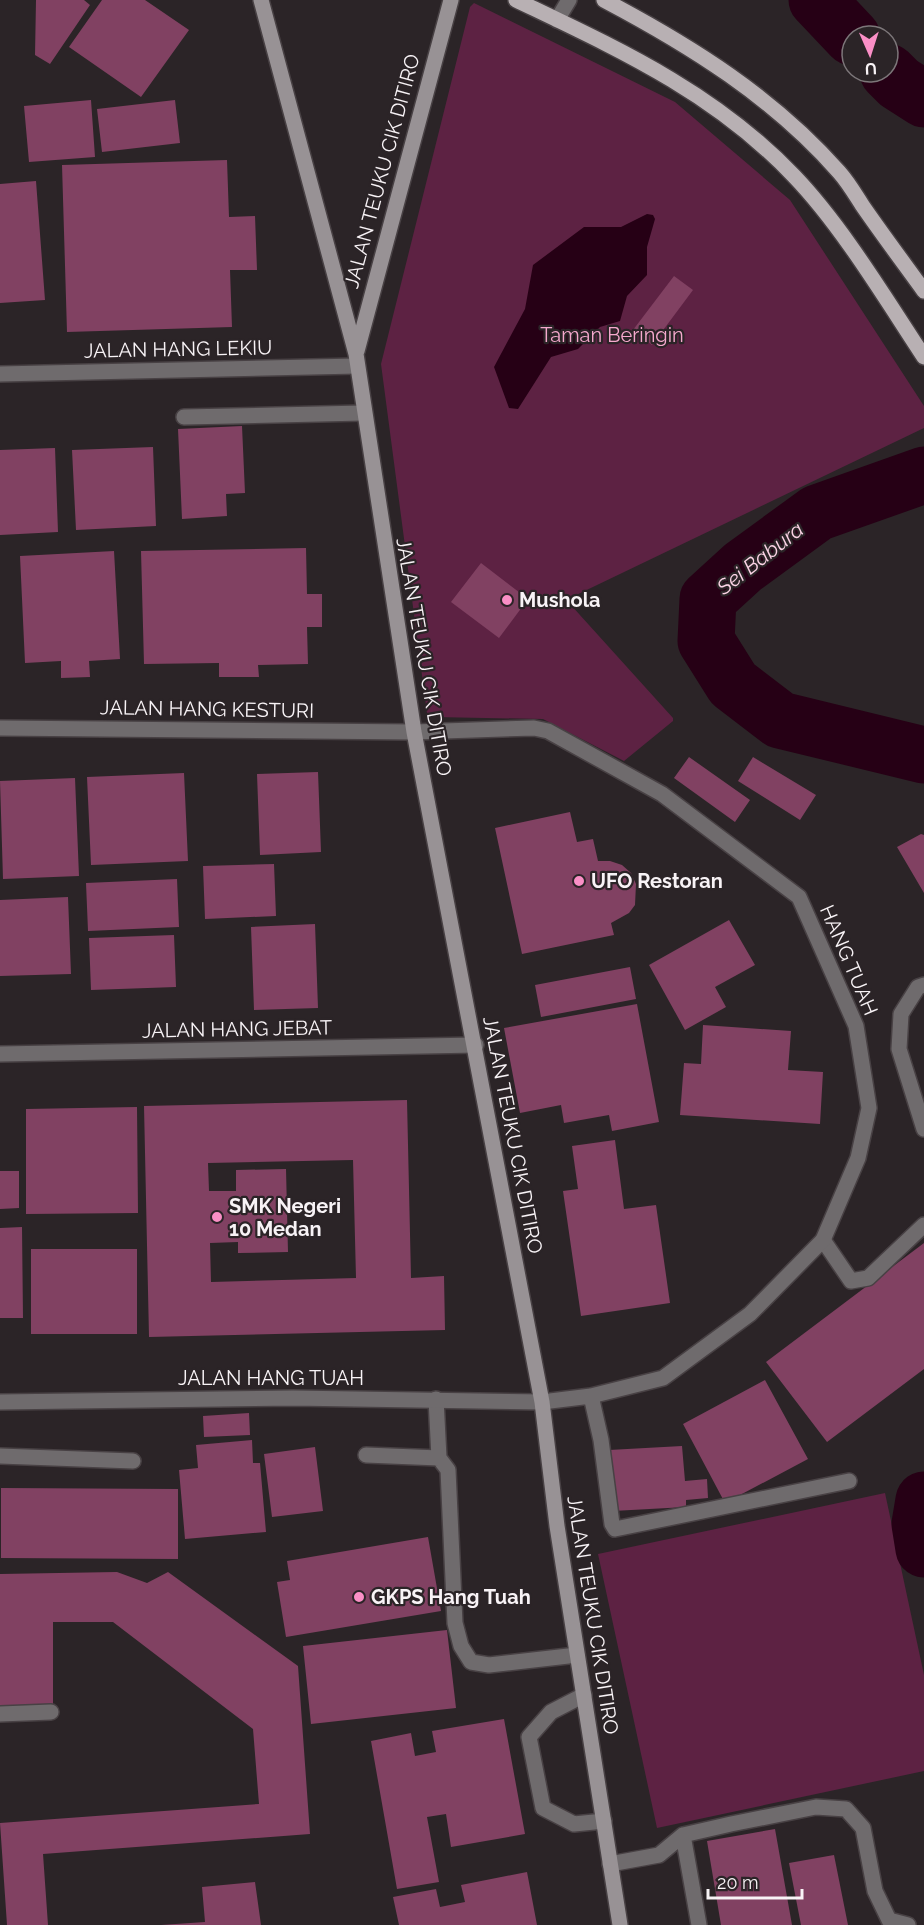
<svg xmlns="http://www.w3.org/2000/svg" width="924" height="1925" viewBox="0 0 924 1925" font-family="Raleway,sans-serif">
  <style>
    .green { fill: #5d2243 }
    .water { fill: #260015 }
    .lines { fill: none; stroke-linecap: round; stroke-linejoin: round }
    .river { stroke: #260015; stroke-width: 57 }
    .building { fill: #814162; fill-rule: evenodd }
    .lane-casing { stroke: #484144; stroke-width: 18 }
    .street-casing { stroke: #484144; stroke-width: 18 }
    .secondary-casing { stroke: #484144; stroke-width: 18 }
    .primary-casing { stroke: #484144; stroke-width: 18 }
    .lane { stroke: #6f6b6d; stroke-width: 15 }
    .street { stroke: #6f6b6d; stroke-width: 15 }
    .secondary { stroke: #989295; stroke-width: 15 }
    .primary { stroke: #b8b0b3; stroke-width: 15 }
    .poi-dot { fill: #fa8fc6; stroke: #2b2427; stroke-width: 2 }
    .labels { text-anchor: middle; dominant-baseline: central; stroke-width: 4.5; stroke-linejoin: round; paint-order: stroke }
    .street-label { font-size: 20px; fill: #f8f3f6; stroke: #2b2427 }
    .park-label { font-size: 20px; fill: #f6a9ce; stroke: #2b2427 }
    .poi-label { font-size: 20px; font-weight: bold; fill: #f8f3f6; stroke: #2b2427; text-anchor: start }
    .water-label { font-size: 21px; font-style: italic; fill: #fcd4e6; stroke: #2b2427 }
  </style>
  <rect width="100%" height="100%" fill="#2b2427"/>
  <path class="green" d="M474 3 675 102 790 200 924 406V428L570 598V604L673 718V721L624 761 543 719 434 717 427 713 381 364 470 7Z
    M885 1493 924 1675V1771L657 1828 598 1554Z"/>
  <path class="water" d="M647 214 653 215 655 219 647 247V275L627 296 620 321 600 327 578 349 551 357 518 409 509 408 494 367 525 309 533 265 584 227H621Z"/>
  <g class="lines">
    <path class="river" d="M817 0 852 37
      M888 72 899 83 924 99
      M924 475 817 513 743 567 708 599 706 641 733 684 780 720 924 755
      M924 1500 920 1524 924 1549"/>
  </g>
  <path class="building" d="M36 0H84L90 5 50 64 35 55Z
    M102 0H145L189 30 141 97 69 47Z
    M91 100 95 157 29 162 24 106Z
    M175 100 180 143 102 152 97 109Z
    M227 160 229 217 255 216 257 270H230L232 327 67 332 62 165Z
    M36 181 45 300 0 303V184Z
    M674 276 693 290 652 345 633 330Z
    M242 426 245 493 226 494 227 516 182 519 178 429Z
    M153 447 156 526 76 530 72 450Z
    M55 448 58 532 0 535V450Z
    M306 548 307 594H322V627H307L308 664 258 665 259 677H219V663L144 664 141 551Z
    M114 551 120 659 89 661 90 677 61 678V661L25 663 20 556Z
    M481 563 528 599 499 638 451 602Z
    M689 757 750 800 735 822 674 778Z
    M753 757 816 795 800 820 738 781Z
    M318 772 321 852 260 855 257 774Z
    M184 773 188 861 91 865 87 777Z
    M75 778 79 876 3 879 0 781Z
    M570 812 577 842 593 839 598 861H610L622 865 631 873 636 884 635 905 629 913 611 923 614 935 522 954 495 828Z
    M921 834 924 835V893L897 847Z
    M274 864 276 916 205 919 203 866Z
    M177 879 179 927 88 931 86 883Z
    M68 897 71 974 0 976V900Z
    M729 920 755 965 715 987 726 1007 685 1030 649 965Z
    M315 924 318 1008 254 1010 251 927Z
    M174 935 176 987 91 990 89 938Z
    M630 967 636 999 541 1017 535 985Z
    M637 1004 659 1122 612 1131 609 1115 564 1123 561 1105 520 1113 504 1028Z
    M703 1025 791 1031 788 1070 823 1072 820 1124 680 1115 684 1063 701 1064Z
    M407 1100 411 1278 444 1276 445 1330 149 1337 144 1106ZM353 1160 356 1278 211 1282 210 1243 238 1242V1253L288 1252 286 1169 236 1170V1191H209L208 1163Z
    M137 1107 138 1213 26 1214V1109Z
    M615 1140 624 1209 656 1205 670 1303 581 1316 563 1191 578 1189 572 1146Z
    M0 1171H19V1208L0 1209Z
    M22 1227 23 1318H0V1228Z
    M924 1243V1369L827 1442 766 1362Z
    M31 1249H137V1334H31Z
    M765 1380 808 1459 725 1503 683 1424Z
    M249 1413 250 1435 204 1437 203 1416Z
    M252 1440 253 1463H260L266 1532 185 1539 179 1470 198 1468 196 1445Z
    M682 1446 685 1481 707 1479 708 1498 686 1500V1507L613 1511 609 1450Z
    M315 1447 323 1511 272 1517 264 1454Z
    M1 1488 178 1489V1559L1 1558Z
    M428 1537 441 1611 286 1637 277 1582 290 1580 287 1561Z
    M117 1572 147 1583 168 1572 298 1666 310 1834 43 1854 48 1925H7L0 1823 259 1804 253 1729 113 1622H53V1708H0V1574Z
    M447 1630 456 1708 311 1724 303 1646Z
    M504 1719 525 1834 451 1847 446 1814 427 1817 439 1882 397 1889 371 1741 411 1733 415 1756 436 1752 432 1731Z
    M775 1829 792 1925H721L707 1841Z
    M834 1855 848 1925H801L789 1863Z
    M527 1872 537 1925H399L393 1897 436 1889 440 1907 465 1902 461 1885Z
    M255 1882 261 1925H161L205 1922 202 1887Z"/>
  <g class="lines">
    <g class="lane-casing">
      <path id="lane" d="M557 20 569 0
        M184 417 363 413
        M924 985 918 987 901 1014 899 1049 924 1129
        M823 1240 851 1281 868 1278 924 1225
        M366 1455 439 1458 436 1399
        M0 1456 133 1461
        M439 1458 448 1470 455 1623 461 1646 471 1662 489 1665 577 1655
        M584 1695 551 1712 529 1737 543 1808 574 1824 604 1821
        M0 1714 51 1712
        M683 1835 699 1925
        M610 1864 659 1855 683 1835 731 1824 816 1807 846 1809 863 1828 875 1891 889 1920 908 1925"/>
    </g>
    <g class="street-casing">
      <path id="street" d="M0 374 357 366
        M0 728 414 732 534 728 548 731 662 794 799 897 856 1026 869 1108 858 1158 823 1240 750 1314 663 1378 591 1396 542 1402 293 1398 0 1402
        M0 1054 476 1045
        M591 1396 601 1440 612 1524 615 1529 849 1481"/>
    </g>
    <g class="secondary-casing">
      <path id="secondary" d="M261 0 356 354 414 732 542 1402 557 1526 620 1925
        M357 351 451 0"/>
    </g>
    <g class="primary-casing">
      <path id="primary" d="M516 0C618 49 714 92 794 176 842 226 885 298 924 357
        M604 0C691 46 773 97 839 172 848 182 855 194 862 205 882 234 903 262 924 291"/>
    </g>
    <use href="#lane" class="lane"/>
    <use href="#street" class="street"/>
    <use href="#secondary" class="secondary"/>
    <use href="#primary" class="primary"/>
  </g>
  <g class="poi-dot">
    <circle cx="507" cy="600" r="6"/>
    <circle cx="579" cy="881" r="6"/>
    <circle cx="217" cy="1217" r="6"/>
    <circle cx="359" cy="1597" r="6"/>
  </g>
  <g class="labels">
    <g class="street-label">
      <text transform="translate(382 171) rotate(-75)">JALAN TEUKU CIK DITIRO</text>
      <text transform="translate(178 349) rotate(-1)">JALAN HANG LEKIU</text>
      <text transform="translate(424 657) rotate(80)">JALAN TEUKU CIK DITIRO</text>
      <text transform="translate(207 709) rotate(1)">JALAN HANG KESTURI</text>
      <text transform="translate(849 960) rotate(67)">HANG TUAH</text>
      <text transform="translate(237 1029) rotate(-1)">JALAN HANG JEBAT</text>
      <text transform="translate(513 1135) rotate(79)">JALAN TEUKU CIK DITIRO</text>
      <text x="271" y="1378">JALAN HANG TUAH</text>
      <text transform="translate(593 1615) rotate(81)">JALAN TEUKU CIK DITIRO</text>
    </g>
    <g class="park-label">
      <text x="612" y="335">Taman Beringin</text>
    </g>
    <g class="poi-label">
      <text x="519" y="600">Mushola</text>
      <text x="591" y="881">UFO Restoran</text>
      <text x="229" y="1206">SMK Negeri<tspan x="229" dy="23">10 Medan</tspan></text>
      <text x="371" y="1597">GKPS Hang Tuah</text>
    </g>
    <g class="water-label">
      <text transform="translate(760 558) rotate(-38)">Sei Babura</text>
    </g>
  </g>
  <g transform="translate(870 54) rotate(177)"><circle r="28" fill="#2b2427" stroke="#7d777a" stroke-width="1.5"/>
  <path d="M0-4.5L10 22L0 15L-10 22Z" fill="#fa8fc6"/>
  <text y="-9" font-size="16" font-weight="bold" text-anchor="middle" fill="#f8f3f6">U</text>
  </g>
  <path d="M708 1889v9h94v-9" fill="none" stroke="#f8f3f6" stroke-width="3"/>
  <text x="717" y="1889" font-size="18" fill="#f8f3f6" stroke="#2b2427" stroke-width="4.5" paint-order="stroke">20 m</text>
</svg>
